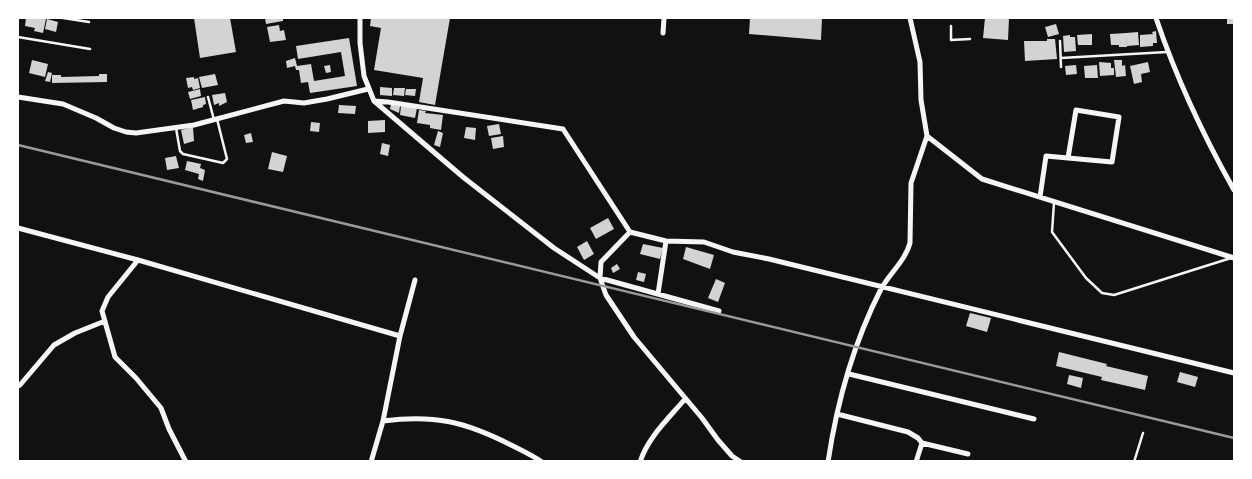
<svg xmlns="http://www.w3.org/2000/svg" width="1252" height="479" viewBox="0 0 1252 479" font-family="'Zilla Slab',serif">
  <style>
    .building { fill: #d3d3d3 }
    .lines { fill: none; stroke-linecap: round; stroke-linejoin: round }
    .service { stroke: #f5f5f5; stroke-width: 2.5 }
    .minor { stroke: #f5f5f5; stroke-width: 5 }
    .rail { stroke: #9a9a9a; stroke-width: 2.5 }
  </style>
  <rect width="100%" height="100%" fill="#111"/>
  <path class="building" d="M26 18 46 19 43 33 34 31 35 28 25 26Z
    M194 18H230L236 52 200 58Z
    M265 18H283V21L266 24Z
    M371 18H450L435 105 419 102 423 78 374 70 381 28 370 26Z
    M750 18H822L821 40 749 34Z
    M985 18H1009L1008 40 983 38Z
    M1227 18H1234V24H1227Z
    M47 19 58 22 56 32 45 29Z
    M1056 24 1059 34 1048 37 1045 27Z
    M279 25 280 31 284 30 286 40 270 42 267 27Z
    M1156 31 1157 43H1153V46L1140 47V35L1153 34 1152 32Z
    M1138 32 1139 45 1127 46 1126 33Z
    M1126 33 1127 47H1119V45H1111L1110 34Z
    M1092 34V45H1078L1077 35Z
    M1070 35V37H1075L1076 51 1064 52 1063 36Z
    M349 38 357 86 310 93 308 82 301 83 299 70H296L295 66 287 68 286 61 295 58 297 66 311 64 314 81 345 76 341 52 298 59 296 46Z
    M1047 39H1055L1057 59 1025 61 1024 41H1047Z
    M32 60 48 64 45 77 29 73Z
    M1114 60H1122V66L1125 65 1126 76 1116 77Z
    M1099 62 1111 63V68H1114V75L1100 76Z
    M1148 62 1150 72 1141 74 1142 82 1134 84 1130 66Z
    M330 65 331 72 326 73 324 66Z
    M1076 65 1077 74 1066 75 1065 66Z
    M1097 65 1098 78H1085L1084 66Z
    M48 72 52 73 50 82 45 81Z
    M99 74H107V82L52 83V75H61V77L99 76Z
    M215 74 218 85 202 88 199 77Z
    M194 77V79L198 78 200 88 193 90 192 87 188 88 186 78Z
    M380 87 392 88V96L380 95Z
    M394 88H405L404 96 393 95Z
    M200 89 201 96 190 99 188 92Z
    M406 89H416L415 96 405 95Z
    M225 93 227 102 219 106V103L214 105 212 95Z
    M205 97 206 104 203 105V107L193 110 191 100Z
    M391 104 400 106 399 113 390 109Z
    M339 105 356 106 355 114 338 113Z
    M401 106 417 108 415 118 400 115Z
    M419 110 426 111 425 113 443 115 441 130 430 128V125L417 123Z
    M385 120V132L368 133V121Z
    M311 122 320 123 319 132 310 131Z
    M499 124 501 134 489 136 487 126Z
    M193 127 194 141 184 144 181 130Z
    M466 127 476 128 475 140 464 138Z
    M438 131 443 133 440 147 434 145Z
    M251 133 253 142 246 143 244 135Z
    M503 136 504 147 493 149 491 138Z
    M382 143 390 145 388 156 380 154Z
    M272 152 287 156 283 172 268 169Z
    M176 156 179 168 167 170 165 158Z
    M187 161 201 164 200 168 205 170 203 181 198 179 199 174 185 170Z
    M608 218 614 229 596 239 590 228Z
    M587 241 594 254 584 260 577 247Z
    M643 244 663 248 660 259 640 254Z
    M686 247 714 255 710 269 683 259Z
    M617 264 620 269 613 273 611 268Z
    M638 272 646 274 644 282 636 280Z
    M716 279 725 283 718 302 708 298Z
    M970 313 991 318 987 332 966 326Z
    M1059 352 1107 364 1106 366 1148 376 1145 390 1101 380 1102 377 1056 366Z
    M1180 372 1198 377 1195 387 1177 382Z
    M1069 375 1083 378 1081 388 1067 384Z"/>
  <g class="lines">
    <path class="service" d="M63 18 89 22
      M951 26V40L970 39
      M18 37 90 49
      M1060 41 1061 67
      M1061 58 1167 52
      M208 97 214 120
      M176 128 180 151 183 154 223 163 227 159 217 119
      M1054 203 1052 232 1086 278 1102 293 1114 295 1231 258
      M1134 462 1143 433"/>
    <path class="minor" d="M360 18V43L364 76 374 101 463 177 554 248 600 278 719 311
      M1156 18C1176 77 1203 135 1234 190
      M663 33 664 18
      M18 97 63 104 96 118 114 128 126 132 136 133 194 125 284 101 304 103 327 99 368 89
      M374 101 388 102 563 129 630 232 666 241 704 242 733 252 769 259 1234 373
      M927 136 982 179 1234 258
      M1040 197 1046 156 1112 162 1119 117 1076 110 1068 158
      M18 228 138 260 400 336
      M630 232 601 262 600 278 606 295 634 337 702 418 718 440 732 456 741 462
      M138 260 108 297 102 311 115 357 136 378 161 408 169 429 186 462
      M658 294 666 241
      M849 374 1034 419
      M18 386 20 385 54 345 75 333 105 321
      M837 414 908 432 918 438 922 443 968 454
      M383 421C434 414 466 422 511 445 521 450 532 455 542 462
      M371 462 383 421 400 336 415 280
      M640 462C648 437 669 418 685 399
      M828 462C837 402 854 342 881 289 890 273 905 261 910 243L911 183 927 136 921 100 920 62 910 18
      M916 462 922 443"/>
    <path class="rail" d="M18 145 1234 438"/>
  </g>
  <rect width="1252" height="479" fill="none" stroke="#ffffff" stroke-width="38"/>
</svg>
